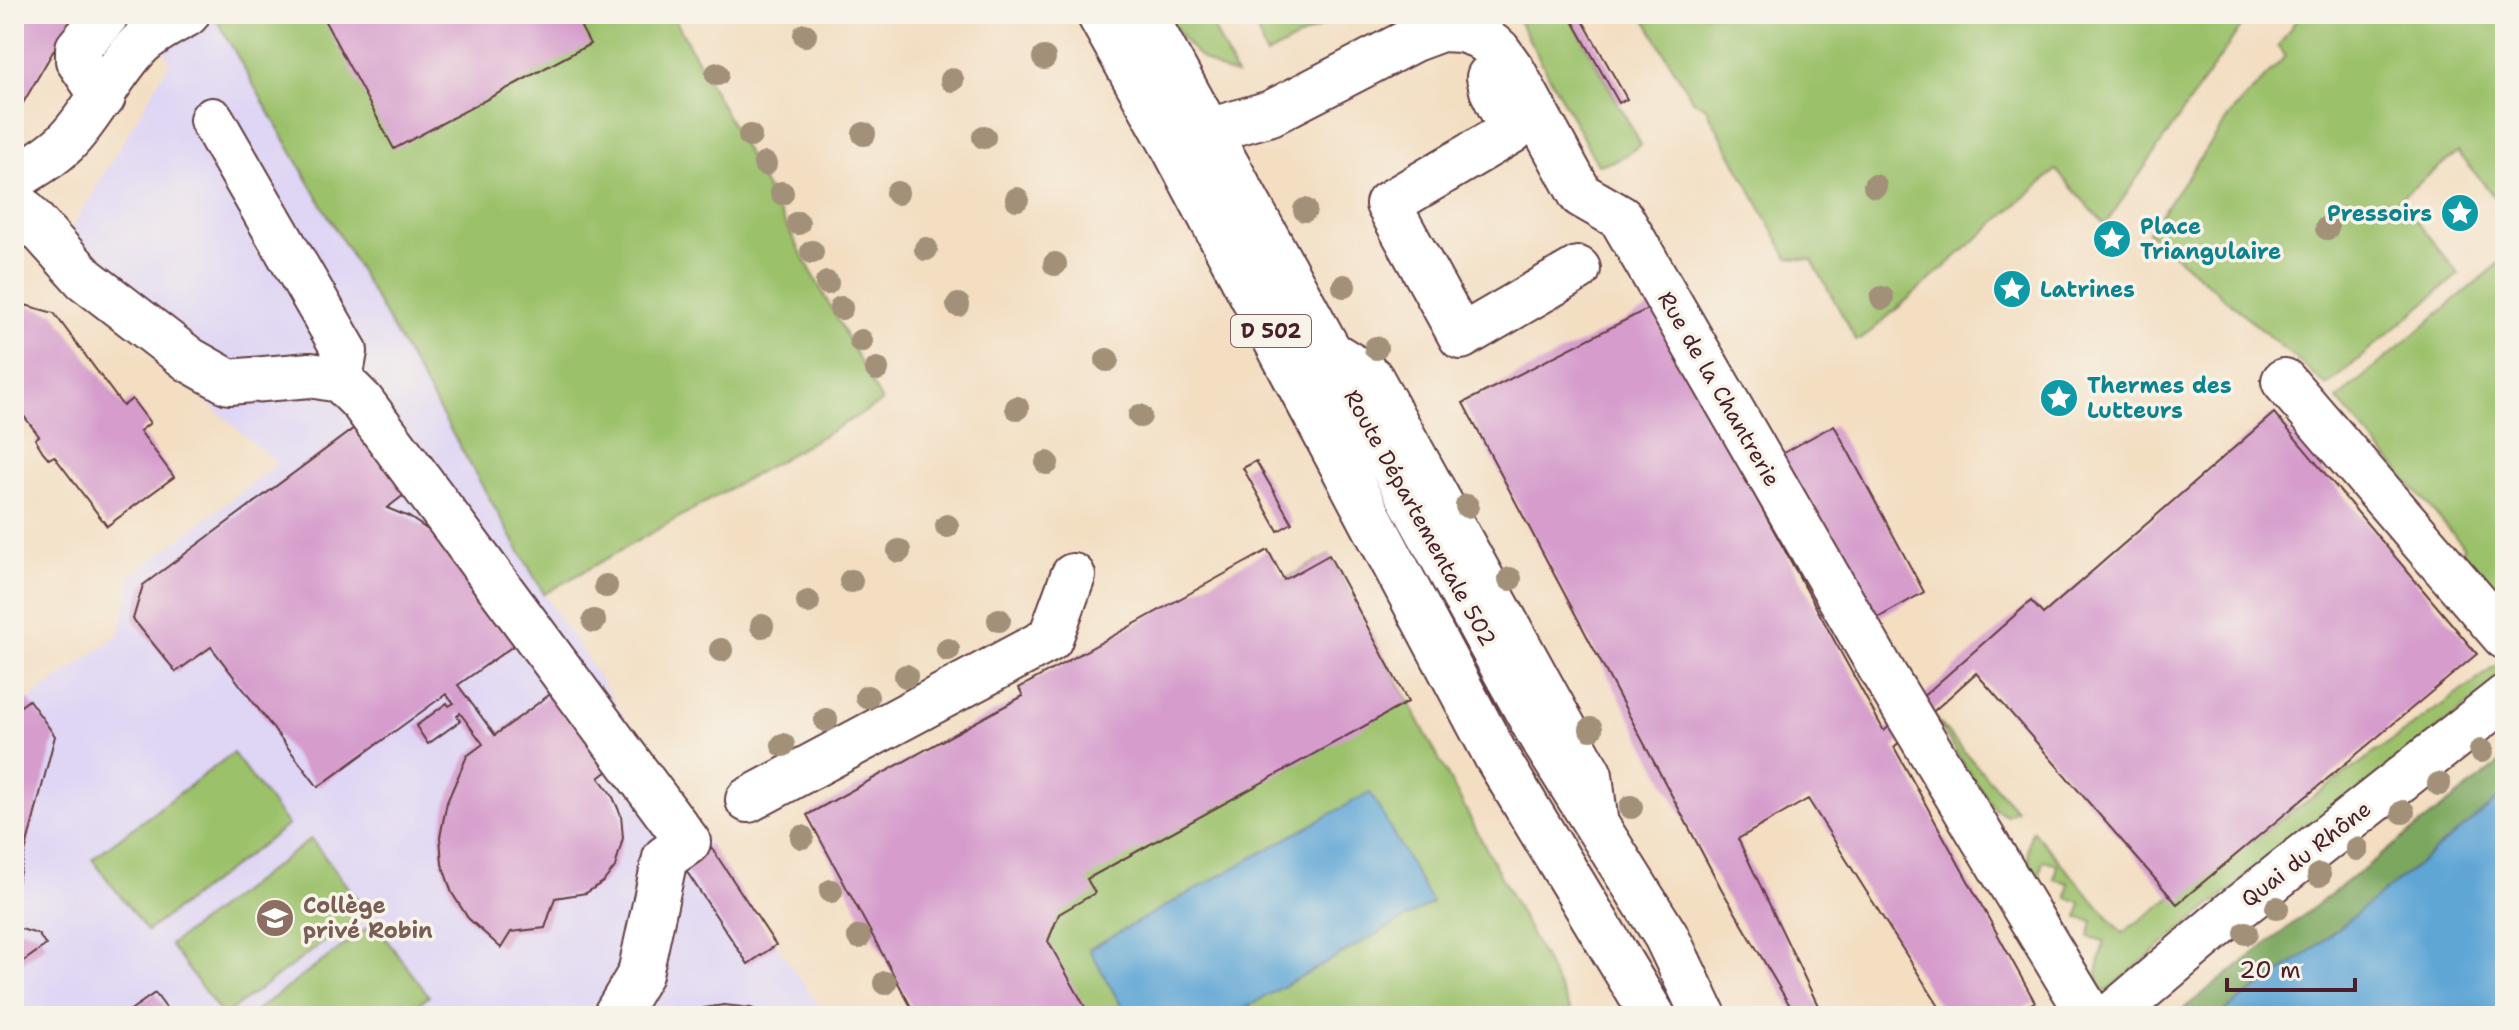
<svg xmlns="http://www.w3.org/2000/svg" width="2519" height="1030" viewBox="0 0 2519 1030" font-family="'Shantell Sans',sans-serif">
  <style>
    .built { fill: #dfd5f5 }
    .green { fill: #9bc16b; stroke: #72704b; stroke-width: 2 }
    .forest { fill: #7ca75f; stroke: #636345; stroke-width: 2 }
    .water { fill: #5fa6d5; stroke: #546280; stroke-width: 2 }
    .building { fill: #d59ccc }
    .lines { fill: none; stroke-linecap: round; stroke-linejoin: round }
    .minor-casing { stroke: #633c42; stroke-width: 48 }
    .major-casing { stroke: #633c42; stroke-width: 48 }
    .minor { stroke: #fff; stroke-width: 44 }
    .major { stroke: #fff; stroke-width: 44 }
    .tree { fill: #a39079 }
    .labels { text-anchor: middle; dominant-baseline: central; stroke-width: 7; stroke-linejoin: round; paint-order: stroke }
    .shield { fill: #f7f3e8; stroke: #7e5f64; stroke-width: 2 }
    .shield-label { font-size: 20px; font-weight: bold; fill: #4a1f2b }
    .culture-label { font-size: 22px; font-weight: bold; fill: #0d838f; stroke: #f7f3e8; text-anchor: start }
    .street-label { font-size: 22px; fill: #4a1f2b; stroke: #f7f3e8 }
    .education-label { font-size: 22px; font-weight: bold; fill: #785e54; stroke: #f7f3e8; text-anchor: start }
  </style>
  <rect width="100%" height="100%" fill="#f7f3e8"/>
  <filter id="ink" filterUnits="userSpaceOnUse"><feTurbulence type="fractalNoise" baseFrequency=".0125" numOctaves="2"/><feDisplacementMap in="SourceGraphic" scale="16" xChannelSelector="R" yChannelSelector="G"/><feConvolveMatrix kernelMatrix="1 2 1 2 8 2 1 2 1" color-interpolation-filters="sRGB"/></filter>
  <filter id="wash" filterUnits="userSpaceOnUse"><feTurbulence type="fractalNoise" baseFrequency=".006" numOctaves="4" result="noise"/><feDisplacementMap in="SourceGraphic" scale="32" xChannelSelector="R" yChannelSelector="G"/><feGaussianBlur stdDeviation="1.8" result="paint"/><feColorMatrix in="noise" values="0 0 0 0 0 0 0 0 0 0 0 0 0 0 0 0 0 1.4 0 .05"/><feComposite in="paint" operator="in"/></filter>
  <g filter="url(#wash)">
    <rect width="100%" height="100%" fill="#f3dec2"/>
    <path class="built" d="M225 14H672L882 402 544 594 752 910 826 1016H14V711L120 634 131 576 277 464 178 377 76 245 72 228 170 62 164 50Z"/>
    <path class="green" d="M225 14H672L882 402 544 594 216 19Z
      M1168 14H1207L1236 75C1202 65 1184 45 1168 14Z
      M1259 14H1344L1266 55 1257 30Z
      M1515 14H1569L1641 145 1617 160 1598 165Z
      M1642 14H2250L2105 225 2056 170 1862 339 1856 340 1812 260 1788 258 1706 108 1692 100Z
      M2300 14H2505V210L2458 152 2399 199 2459 274 2327 386 2148 232 2234 110 2286 56 2278 47Z
      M2505 258V609L2459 552 2464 547 2337 399Z
      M1329 555 1358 609 1357 610 1408 700 1574 1016H916L1257 594Z
      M2505 660V677L2210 906 2106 991 2098 987 2097 973 2104 941 2089 937 2093 921 2078 918 2081 902 2067 898 2069 883 2054 879 2057 864 2043 860 2039 879C2026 863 2026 849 2032 830L2122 933Z
      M1931 714 2016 810 2007 815 1994 809Z
      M233 753 288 825 147 931 92 859Z
      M311 839 366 911 223 1016 170 945Z
      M374 923 429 996 402 1016H249Z"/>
    <path class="forest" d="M2505 759V794L2308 953 2217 1016H2174Z"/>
    <path class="water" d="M1370 792 1432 903 1231 1016H1127L1089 949Z
      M2505 794V1016H2217L2308 953Z"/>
    <g id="blocks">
      <path class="building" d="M14 14H75L16 115 14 114Z
        M321 14H574L590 44 394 149Z
        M1569 14H1579L1627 99 1619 103Z
        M14 302 54 313 123 406 132 399 150 423 140 431 174 477 107 526 54 456 49 459 43 452 35 439 39 436 14 403Z
        M1651 307 1884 731 2031 601 2043 614 2274 413 2477 654 2177 904 1976 673 1894 747 2035 1002 2008 1016H1945L1808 799 1738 839 1823 1016H1796L1722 890 1463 403Z
        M1834 425 1924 592 1874 620 1780 455Z
        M357 426 409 491 387 508 409 517 434 534 520 641 458 685 495 735 556 690 613 767 599 778 612 795 621 815 623 838 615 867 603 882 586 893 555 898 545 928 511 932 501 948 468 918 452 893 442 864 440 837 447 802 467 756 483 744 460 713 457 716 460 721 428 744 416 726 447 703 449 706 454 703 446 694 318 787 211 647 176 672 133 619 143 585Z
        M1256 461 1292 523 1278 531 1243 468Z
        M1268 550 1284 580 1329 555 1408 702 1087 879 1095 893 1059 914 1048 941 1090 1016H916L807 815 1023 696 1019 688Z
        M29 700 55 736 15 891 14 711Z
        M709 844 776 945 748 964 681 863Z
        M14 927 38 934 46 945 14 968Z
        M155 993 172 1016H122Z
        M724 1005 751 1008 769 1016H688L704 1008Z"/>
    </g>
  </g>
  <g filter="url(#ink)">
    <use href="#blocks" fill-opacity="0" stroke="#633c42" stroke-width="2"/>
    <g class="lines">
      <g class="minor-casing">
        <path id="minor" d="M1489 77 1492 90 1512 131 1388 204 1461 337 1578 269
          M103 97 78 60V48L107 14
          M212 120 345 351 340 380
          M1208 131 1271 113 1414 39 1441 29 1462 30 1479 36 1498 50 1513 71 1581 195 1621 218 1885 676 2090 1016
          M14 179C32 167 55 155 69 139 96 110 113 71 140 44 154 31 171 23 187 14
          M14 200 85 279 190 360 229 382 310 375 340 380 362 402 688 842 665 858 640 974 615 1016
          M1329 352 1371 378 1590 775 1595 818
          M2284 381 2505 637
          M748 800 1050 639 1073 576
          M2111 1016 2233 912 2505 697"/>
      </g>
      <g class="major-casing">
        <path id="major" d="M1099 14 1175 150 1496 756 1653 1016
          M1144 14 1540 735 1666 936 1704 1016"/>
      </g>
      <use href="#minor" class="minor"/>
      <use href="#major" class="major"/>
    </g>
    <g class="tree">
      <circle cx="805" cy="35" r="12"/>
      <circle cx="1044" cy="58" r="12"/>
      <circle cx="717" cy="74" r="12"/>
      <circle cx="952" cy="80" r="12"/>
      <circle cx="864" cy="134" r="12"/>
      <circle cx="750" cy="136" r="12"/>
      <circle cx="984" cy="137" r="12"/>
      <circle cx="765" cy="164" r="12"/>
      <circle cx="1875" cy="186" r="12"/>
      <circle cx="782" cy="193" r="12"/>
      <circle cx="897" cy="193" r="12"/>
      <circle cx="1017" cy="199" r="12"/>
      <circle cx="1305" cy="210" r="12"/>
      <circle cx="798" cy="223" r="12"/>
      <circle cx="2327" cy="228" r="12"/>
      <circle cx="926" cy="249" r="12"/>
      <circle cx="812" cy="252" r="12"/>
      <circle cx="1055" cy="264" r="12"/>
      <circle cx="827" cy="283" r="12"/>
      <circle cx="1344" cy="286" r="12"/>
      <circle cx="1882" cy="298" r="12"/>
      <circle cx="958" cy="305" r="12"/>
      <circle cx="841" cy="308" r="12"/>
      <circle cx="861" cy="341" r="12"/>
      <circle cx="1376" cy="348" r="12"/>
      <circle cx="1107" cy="360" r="12"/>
      <circle cx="877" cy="369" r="12"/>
      <circle cx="1017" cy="408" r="12"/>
      <circle cx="1140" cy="416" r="12"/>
      <circle cx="1047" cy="463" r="12"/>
      <circle cx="1467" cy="506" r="12"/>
      <circle cx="947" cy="526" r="12"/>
      <circle cx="899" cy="551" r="12"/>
      <circle cx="1510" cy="579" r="12"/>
      <circle cx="851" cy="581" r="12"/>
      <circle cx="606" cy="586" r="12"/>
      <circle cx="808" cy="602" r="12"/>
      <circle cx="999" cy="620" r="12"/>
      <circle cx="594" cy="621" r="12"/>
      <circle cx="762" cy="626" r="12"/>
      <circle cx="721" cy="650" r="12"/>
      <circle cx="948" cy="650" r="12"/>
      <circle cx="906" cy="676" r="12"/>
      <circle cx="867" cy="697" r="12"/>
      <circle cx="826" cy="720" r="12"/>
      <circle cx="1591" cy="729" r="12"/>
      <circle cx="783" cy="745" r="12"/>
      <circle cx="2481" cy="751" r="12"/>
      <circle cx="2439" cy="784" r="12"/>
      <circle cx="1631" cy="807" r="12"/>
      <circle cx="2403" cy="812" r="12"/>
      <circle cx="802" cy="837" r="12"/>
      <circle cx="2357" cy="849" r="12"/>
      <circle cx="2319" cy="875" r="12"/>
      <circle cx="831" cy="891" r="12"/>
      <circle cx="2277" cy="908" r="12"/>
      <circle cx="2246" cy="933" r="12"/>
      <circle cx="859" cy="937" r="12"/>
      <circle cx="885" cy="983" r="12"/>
    </g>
  </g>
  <defs>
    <g id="sight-disc" transform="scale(2)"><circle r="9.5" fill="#0f9aa8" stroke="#f7f3e8"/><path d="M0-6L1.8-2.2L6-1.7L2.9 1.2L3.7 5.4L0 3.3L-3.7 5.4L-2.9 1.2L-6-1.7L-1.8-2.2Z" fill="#fff"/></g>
    <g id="school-disc" transform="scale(2)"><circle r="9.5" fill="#8d6e63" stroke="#f7f3e8"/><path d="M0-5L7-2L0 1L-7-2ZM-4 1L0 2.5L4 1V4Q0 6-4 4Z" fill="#fff"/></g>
  </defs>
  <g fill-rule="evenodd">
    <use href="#sight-disc" x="2460" y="213"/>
    <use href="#sight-disc" x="2112" y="239"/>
    <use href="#sight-disc" x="2012" y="289"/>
    <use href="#sight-disc" x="2059" y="398"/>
    <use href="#school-disc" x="275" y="918"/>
  </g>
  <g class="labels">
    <rect class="shield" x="1231" y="315" width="80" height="32" rx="6"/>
    <g class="shield-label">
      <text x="1271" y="331">D 502</text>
    </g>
    <g class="culture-label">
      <text x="2432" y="213" text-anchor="end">Pressoirs</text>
      <text x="2140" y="226">Place<tspan x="2140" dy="25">Triangulaire</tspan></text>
      <text x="2040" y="289">Latrines</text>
      <text x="2087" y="385">Thermes des<tspan x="2087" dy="25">Lutteurs</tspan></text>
    </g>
    <g class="street-label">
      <text transform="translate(1719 389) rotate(60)">Rue de la Chantrerie</text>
      <text transform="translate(1420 518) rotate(61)">Route Départementale 502</text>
      <text transform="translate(2306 854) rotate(-38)">Quai du Rhône</text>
    </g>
    <g class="education-label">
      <text x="303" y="905">Collège<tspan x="303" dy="25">privé Robin</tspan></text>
    </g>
  </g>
  <rect width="2519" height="1030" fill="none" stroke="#f7f3e8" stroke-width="48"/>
  <path d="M2227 978v12h128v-12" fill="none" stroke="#4a1f2b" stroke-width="4"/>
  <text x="2239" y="978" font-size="24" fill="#4a1f2b" stroke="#f7f3e8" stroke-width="6" paint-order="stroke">20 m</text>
</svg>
